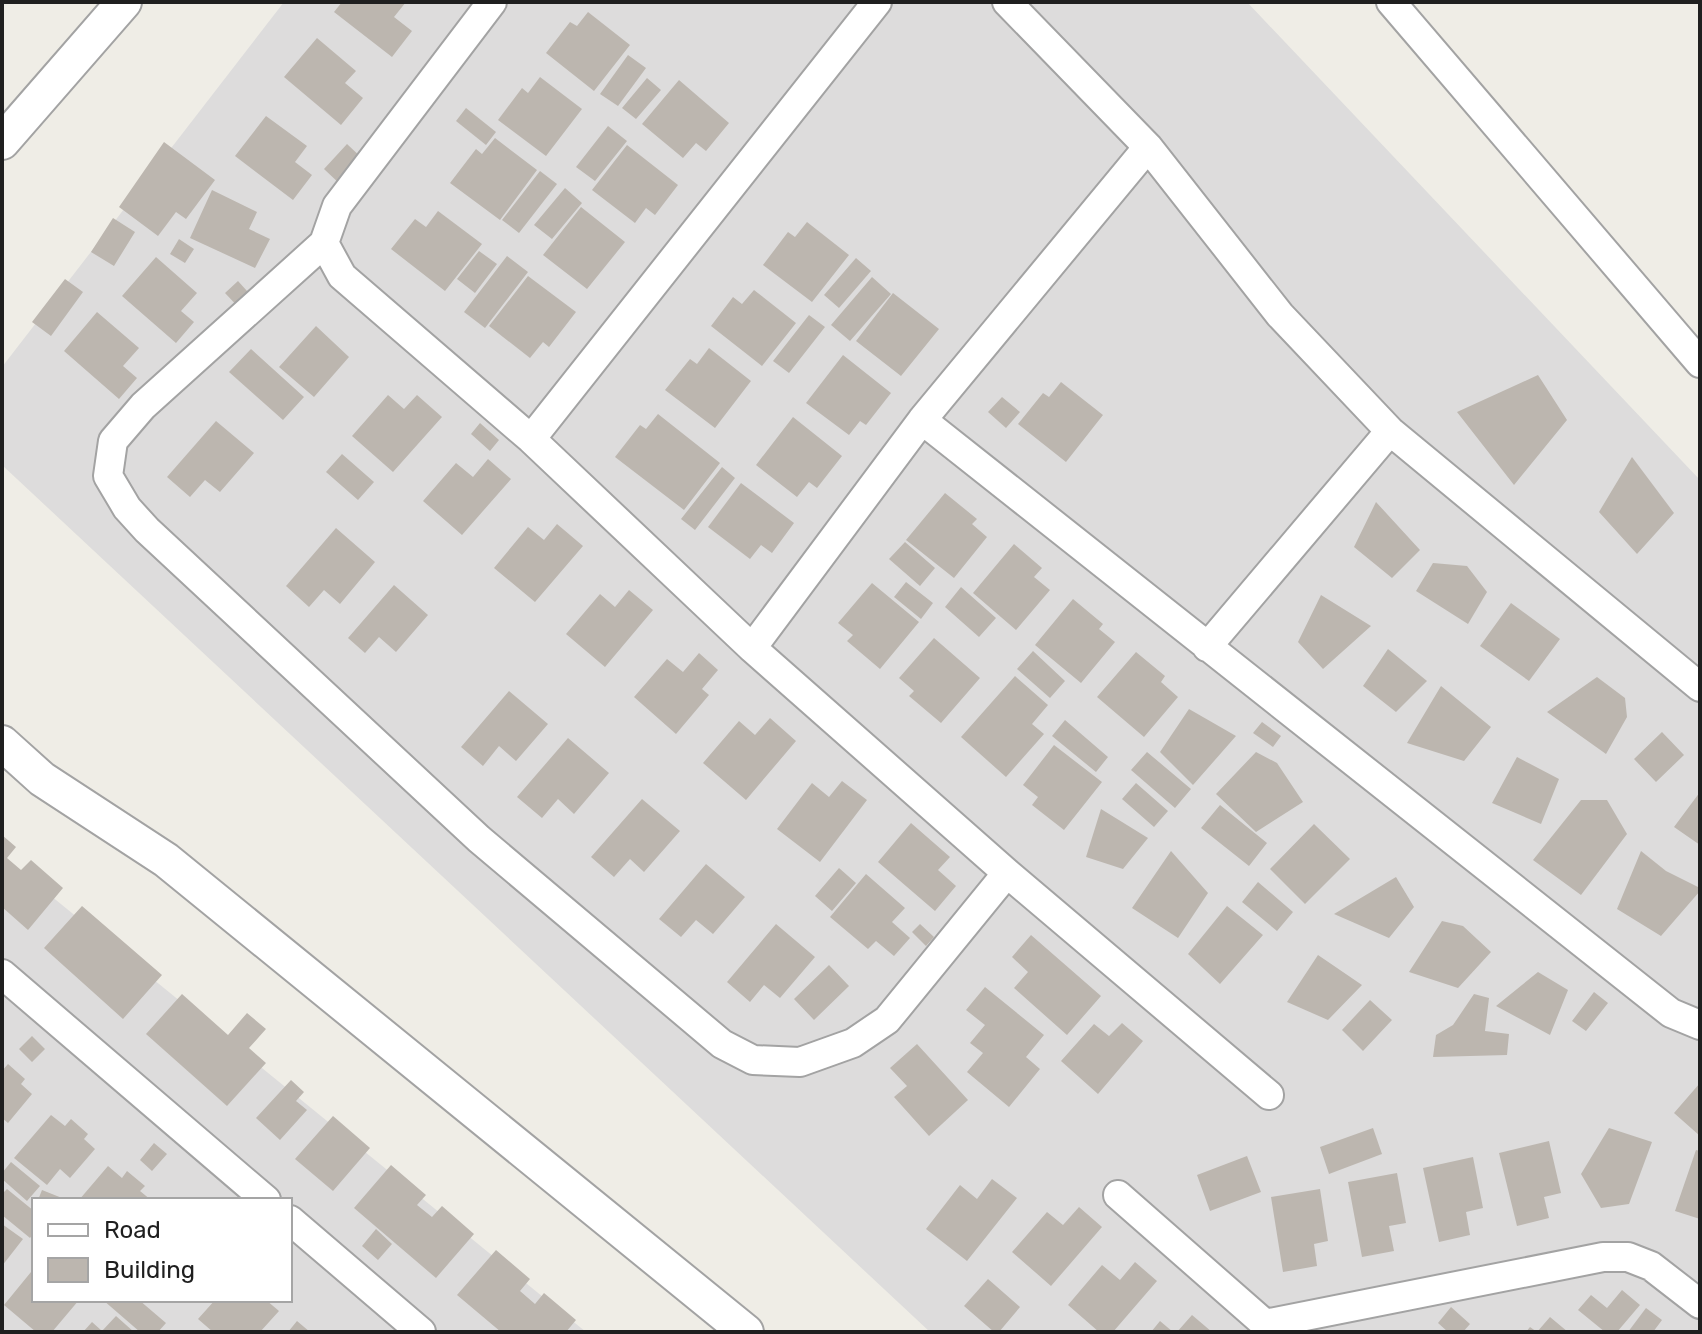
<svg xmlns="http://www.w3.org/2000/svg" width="1702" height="1334" viewBox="0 0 1702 1334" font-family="Rubik,sans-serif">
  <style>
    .residential { fill: #dddcdc; fill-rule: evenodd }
    .building { fill: #bcb6af }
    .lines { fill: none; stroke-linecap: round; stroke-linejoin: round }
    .minor-casing { stroke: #a3a3a3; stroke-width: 32 }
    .tertiary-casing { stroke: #a3a3a3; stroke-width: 38 }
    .minor { stroke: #fff; stroke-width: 28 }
    .tertiary { stroke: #fff; stroke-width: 34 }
  </style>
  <rect width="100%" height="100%" fill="#efede6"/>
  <path class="residential" d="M284 2H1247L1700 480V1332H930L2 465V367Z
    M2 856 586 1332H2ZM34 1200H290V1300H34Z"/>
  <path class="building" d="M342 2H406L394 17 412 31 392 57 334 12Z
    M588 12 630 45 594 91 546 53 570 22 577 26Z
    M317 38 356 71 345 83 363 98 341 125 284 77Z
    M628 55 646 68 618 106 600 94Z
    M540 77 582 109 546 156 498 120 522 88 528 93Z
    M647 78 661 90 636 119 622 108Z
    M679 80 729 123 706 151 696 143 683 158 642 124Z
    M466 108 496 132 486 145 456 121Z
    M266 116 307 146 295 162 312 175 293 200 235 156Z
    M608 126 627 141 595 181 576 167Z
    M495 138 537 170 500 220 450 183 476 149 482 154Z
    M164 142 215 180 186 219 176 212 158 236 119 207Z
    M347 144 364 160 341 185 324 169Z
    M627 145 678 185 655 215 646 208 635 223 592 190Z
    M540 171 557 184 519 233 502 220Z
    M565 188 582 203 552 239 534 225Z
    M212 190 257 212 249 229 270 239 255 268 190 238Z
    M581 207 625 242 587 289 543 255Z
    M438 211 482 244 445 291 391 249 415 219 426 227Z
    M113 218 135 232 114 266 91 252Z
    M807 222 849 255 812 302 763 265 788 232 795 237Z
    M179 239 194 249 185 263 170 254Z
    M479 251 497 264 475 293 457 279Z
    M507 256 528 272 485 328 464 312Z
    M156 257 197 293 181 311 194 322 176 343 122 296Z
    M856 258 871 271 839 308 824 295Z
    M528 276 576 312 549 347 543 342 530 358 489 326Z
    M872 277 891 294 850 341 831 325Z
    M65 279 83 292 51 336 32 322Z
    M238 281 256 301 243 312 225 293Z
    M754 290 796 323 762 366 711 326 733 297 742 304Z
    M893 293 939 329 901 376 856 341Z
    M97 312 139 348 123 366 137 378 119 399 64 351Z
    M809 315 825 327 789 373 773 361Z
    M316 326 349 357 314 397 279 367Z
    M709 348 751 381 715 428 665 390 690 359 697 364Z
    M251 349 304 397 283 420 229 372Z
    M843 355 891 393 866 425 860 421 849 435 806 403Z
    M1538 375 1567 420 1514 485 1457 412Z
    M1061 382 1103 415 1066 462 1018 424 1043 393 1049 397Z
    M388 395 404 409 417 395 442 417 393 472 352 436Z
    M1002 397 1020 412 1006 428 988 412Z
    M658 414 720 463 684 510 615 457 640 425 646 429Z
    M793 417 842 456 817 488 809 482 797 497 756 465Z
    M216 421 254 453 220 492 205 480 190 497 167 477Z
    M480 423 499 440 490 451 471 434Z
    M342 454 374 482 358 500 326 472Z
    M1632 457 1674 513 1637 554 1599 512Z
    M488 459 511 479 462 535 423 501 456 463 473 477Z
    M722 467 735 478 695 530 681 519Z
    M741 483 794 523 772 553 761 545 750 559 708 527Z
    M945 493 977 519 972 524 987 537 954 578 906 540Z
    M1376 502 1420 550 1392 578 1354 547Z
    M557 524 583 546 535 602 494 568 528 527 544 540Z
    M336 528 375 562 340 604 324 590 309 607 286 586Z
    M905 542 935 568 920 586 889 559Z
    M1014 544 1042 568 1034 577 1050 590 1016 630 973 593Z
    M1433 563 1467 566 1487 592 1468 624 1416 591Z
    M906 582 933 603 921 619 894 597Z
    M872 583 919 622 880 669 847 641 853 635 838 623Z
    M394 585 428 615 396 652 379 637 365 653 348 638Z
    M961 587 996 618 979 637 945 607Z
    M629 590 653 610 605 667 566 634 600 594 615 607Z
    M1321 595 1371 626 1323 669 1298 642Z
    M1073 599 1103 624 1099 629 1115 642 1081 683 1035 645Z
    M1511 603 1560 639 1529 681 1480 646Z
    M934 638 980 678 941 723 909 696 914 691 899 678Z
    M1388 649 1427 681 1396 712 1363 686Z
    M1033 651 1065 681 1050 698 1017 669Z
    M1136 652 1165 676 1161 682 1178 697 1144 737 1097 697Z
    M699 653 718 670 702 689 709 695 676 734 634 697 667 659 683 672Z
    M1015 676 1048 705 1032 724 1044 734 1006 777 961 737Z
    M1597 677 1625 698 1627 717 1606 754 1547 712Z
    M1441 686 1491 727 1464 761 1407 743Z
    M509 691 548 724 516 761 499 746 483 766 461 747Z
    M1189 709 1236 736 1193 785 1160 752Z
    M770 718 796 741 746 800 703 763 739 721 755 735Z
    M1065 720 1108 757 1096 772 1052 736Z
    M1262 722 1281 736 1273 747 1253 733Z
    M1662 732 1684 755 1656 782 1634 759Z
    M568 738 609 773 574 814 558 799 542 818 517 797Z
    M1054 745 1102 782 1064 830 1032 805 1038 797 1023 785Z
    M1147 752 1191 789 1175 808 1131 770Z
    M1256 752 1277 763 1303 802 1256 832 1216 794Z
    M1517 757 1559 779 1541 824 1492 803Z
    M842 781 867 800 820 862 777 829 812 783 829 797Z
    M1136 783 1168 811 1154 827 1122 799Z
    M1700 792V845L1674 827Z
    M642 799 680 831 644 872 630 859 614 877 591 857Z
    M1581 800H1607L1627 834 1581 895 1533 860Z
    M1220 805 1267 843 1249 866 1201 828Z
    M1101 809 1148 838 1123 869 1086 857Z
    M911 823 950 857 938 870 956 886 935 911 878 862Z
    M1314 824 1350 859 1305 904 1270 869Z
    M2 835 16 847 7 858 21 870 31 860 63 888 28 930 2 907Z
    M1171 851 1208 893 1178 938 1132 908Z
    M1641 851 1666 871 1700 888V891L1661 936 1617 909Z
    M706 864 745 897 713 934 696 920 681 937 659 919Z
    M839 868 856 883 832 911 815 896Z
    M866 874 905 908 892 922 910 938 894 956 876 941 868 949 830 917Z
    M1396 877 1414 907 1389 938 1334 914Z
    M1258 882 1293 912 1277 931 1242 902Z
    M82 906 162 975 123 1019 44 948Z
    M1227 906 1263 935 1220 984 1188 954Z
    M1442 921 1463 926 1491 952 1458 988 1409 972Z
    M776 924 815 957 780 998 764 985 750 1002 727 982Z
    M920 924 934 937 926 946 912 932Z
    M1031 935 1101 996 1067 1035 1014 988 1028 972 1012 957Z
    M1318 955 1362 985 1328 1020 1287 1002Z
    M829 965 849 986 814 1020 794 999Z
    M1538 972 1568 990 1550 1035 1496 1006Z
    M985 987 1044 1035 1026 1057 1040 1069 1009 1107 967 1072 983 1053 970 1043 985 1025 966 1010Z
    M1594 992 1608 1003 1586 1031 1572 1021Z
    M182 994 228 1035 247 1013 266 1029 249 1048 266 1063 227 1106 146 1034Z
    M1474 994 1489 998 1485 1031 1509 1034 1507 1055 1433 1057 1436 1035 1453 1025Z
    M1370 1000 1392 1020 1363 1051 1342 1030Z
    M1122 1023 1143 1041 1098 1094 1061 1061 1094 1024 1109 1036Z
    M32 1036 45 1049 32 1062 19 1049Z
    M917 1044 968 1100 929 1136 894 1097 907 1086 890 1068Z
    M8 1064 25 1079 21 1084 32 1094 8 1123 2 1118V1071Z
    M291 1080 304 1092 296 1101 307 1110 280 1140 256 1118Z
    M1700 1083V1136L1674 1113Z
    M51 1115 65 1126 71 1119 88 1134 84 1139 95 1149 70 1178 60 1169 47 1185 14 1158Z
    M333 1116 370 1148 333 1191 295 1159Z
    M1373 1128 1382 1154 1329 1174 1320 1147Z
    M1609 1128 1652 1142 1629 1204 1601 1208 1581 1174Z
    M1549 1141 1561 1193 1544 1197 1549 1218 1517 1226 1499 1153Z
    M154 1143 167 1154 152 1171 140 1160Z
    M1696 1150 1700 1151V1219L1675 1211Z
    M1247 1156 1261 1192 1210 1211 1197 1175Z
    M1473 1157 1483 1208 1466 1212 1470 1235 1439 1242 1423 1168Z
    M11 1162 40 1186 27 1201 2 1179V1173Z
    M391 1165 426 1195 417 1205 432 1217 442 1206 474 1234 436 1278 354 1208Z
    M108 1166 122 1178 127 1171 145 1186 140 1191 151 1200H79Z
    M1397 1173 1406 1223 1389 1226 1394 1251 1362 1257 1348 1182Z
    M992 1179 1017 1198 967 1261 926 1229 960 1185 977 1199Z
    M7 1189 34 1211V1233L30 1238 2 1215V1194Z
    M1320 1189 1328 1241 1314 1244 1317 1266 1283 1272 1271 1197Z
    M42 1190 67 1200H38Z
    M1079 1207 1102 1227 1051 1286 1012 1252 1047 1212 1063 1225Z
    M2 1224 23 1239 2 1266Z
    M376 1229 392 1244 378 1260 362 1246Z
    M496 1250 530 1279 520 1291 535 1304 544 1293 576 1320 566 1332H501L457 1295Z
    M1135 1262 1157 1281 1113 1332H1099L1068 1305 1102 1265 1120 1280Z
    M31 1272 34 1275V1300H79L52 1332H36L4 1305Z
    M988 1279 1020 1307 999 1332H994L964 1306Z
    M1622 1290 1640 1305 1617 1332H1605L1578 1310 1591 1295 1607 1308Z
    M103 1300H139L166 1323 158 1332H140Z
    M215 1300H266L279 1311 260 1332H213L198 1319Z
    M1451 1307 1470 1324 1463 1332H1448L1438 1323Z
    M1646 1308 1662 1320 1653 1332H1628Z
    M1192 1315 1212 1332H1177Z
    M116 1316 134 1332H83L92 1322 102 1331Z
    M1550 1317 1568 1332H1526L1530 1327 1537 1332Z
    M297 1321 310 1332H288Z
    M1160 1321 1173 1332H1151Z"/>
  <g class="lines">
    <g class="minor-casing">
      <path id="minor" d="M492 2 337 206 324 243 342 276 531 439 752 648 1007 873 1269 1095
        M1007 2 1148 147 1280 315 1390 431 1700 687
        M1391 2 1700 363
        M324 243 143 406 113 441 108 476 127 508 147 530 479 839 722 1044 753 1060 800 1062 853 1043 887 1020 1007 873
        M922 420 1671 1013 1700 1025
        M531 439 877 2
        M1207 647 1390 431
        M752 648 922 420 1148 147
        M2 974 266 1200
        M1118 1195 1265 1324
        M290 1220 421 1332
        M1273 1332 1265 1324 1603 1257H1628L1651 1266 1700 1304"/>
    </g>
    <g class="tertiary-casing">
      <path id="tertiary" d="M2 142 124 2
        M2 743 42 779 166 860 746 1332"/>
    </g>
    <use href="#minor" class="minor"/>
    <use href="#tertiary" class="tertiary"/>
  </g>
  <rect width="1702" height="1334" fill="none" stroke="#1f1f1f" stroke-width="8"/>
  <rect x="32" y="1198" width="260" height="104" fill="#ffffff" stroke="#a5a5a5" stroke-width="2"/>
  <rect x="48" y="1224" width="40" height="12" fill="#ffffff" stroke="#a5a5a5" stroke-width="2"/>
  <text x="104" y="1238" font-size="24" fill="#1f1f1f">Road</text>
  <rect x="48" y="1258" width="40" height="24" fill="#bcb6af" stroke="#a5a5a5" stroke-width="2"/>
  <text x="104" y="1278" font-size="24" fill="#1f1f1f">Building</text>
</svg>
